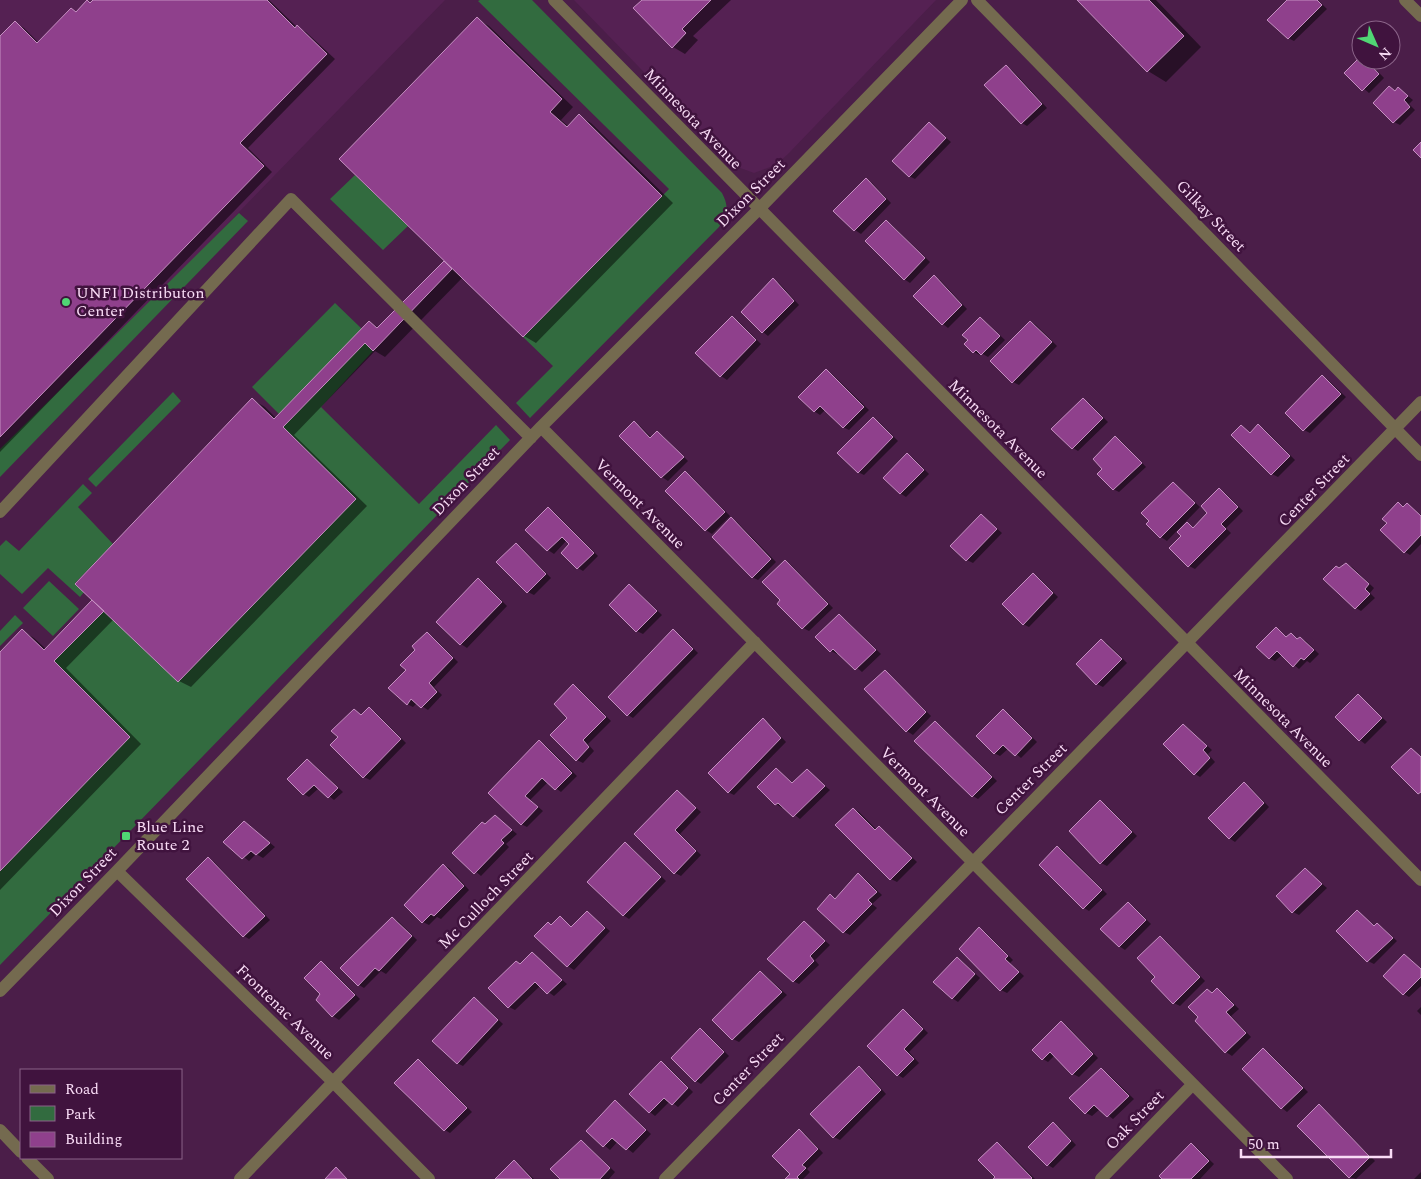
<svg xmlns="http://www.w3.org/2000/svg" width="1421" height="1179" viewBox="0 0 1421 1179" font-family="Spectral,serif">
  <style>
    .built { fill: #552153 }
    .green { fill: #326b3f }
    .shadow { fill: #0007 }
    .building { fill: #8f408c; stroke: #c690c2 }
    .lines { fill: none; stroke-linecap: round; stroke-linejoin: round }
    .minor { stroke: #746a4f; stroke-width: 12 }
    .poi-dot { fill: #50d674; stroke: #40133e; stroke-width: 2 }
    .labels { text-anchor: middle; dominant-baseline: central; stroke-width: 5; stroke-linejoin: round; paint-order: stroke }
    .street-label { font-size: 16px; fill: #f9dcf6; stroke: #40133e }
    .poi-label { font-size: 16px; fill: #f9dcf6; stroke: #40133e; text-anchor: start }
  </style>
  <rect width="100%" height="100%" fill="#4b1e49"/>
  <path class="built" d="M0 0H445L0 458Z
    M574 0H936L788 154 776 165 754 173 735 166Z"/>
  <path class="green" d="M480 0H532L722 193C729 206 728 215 719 227L530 418 516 403 553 366 523 337 669 189 478 1Z
    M355 175 408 226 383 250 330 199Z
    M239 213 248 221 0 477V449Z
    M335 303 362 329 279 414 252 387Z
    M365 343 373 351 321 407 419 504 496 425 510 440 0 965V871L129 737 54 661Z
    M173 392 181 401 96 487 88 479Z
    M83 484 92 493 78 507 113 544 75 583 84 592 80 597 48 568 22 594 0 574V546L6 540 19 551Z
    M49 581 79 609 53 636 23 608Z
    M15 615 23 623 0 646V631Z"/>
  <path class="shadow" d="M95 0H269L297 27 306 32 335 59 248 148 272 172 0 452V38L15 23 24 28 39 43 72 9 77 12 88 2 91 4Z
    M643 0H731L693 36 698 40 685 54 673 47Z
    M1079 0H1156L1201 47 1166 82 1148 71Z
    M1289 0H1318L1327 9 1294 41 1288 38Z
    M477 19 489 26 573 107 561 120 569 127 579 116 591 123 673 203 536 343 524 336 463 277 385 357 375 351 294 435 367 506 191 687 179 681 114 619 66 668 141 744 0 890V654L22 631 34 638 46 649 94 600 253 400 265 407 276 418 370 322 379 328 446 261Z
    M1361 57V60H1367L1384 78 1369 93 1346 73Z
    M1006 67 1012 70 1047 108 1027 126 1022 123Z
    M1390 88 1396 91 1399 89 1413 100 1409 104 1415 110 1400 125 1394 122Z
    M930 124 951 142 915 179 909 176Z
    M866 180 872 183 891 203 861 234 855 230 835 211Z
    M887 222 892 225 930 262 910 283 904 279Z
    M934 277 940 280 967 309 948 328 943 324Z
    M773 280 779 283 799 305 768 336 763 332 743 312Z
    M732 318 738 321 761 344 727 380 721 376 697 353Z
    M980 319 986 322 1005 340 988 357 981 353 980 355 974 352 966 344Z
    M1031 322 1036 325 1057 346 1019 385 1013 382Z
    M827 370 832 374 869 410 849 430 843 427 826 409 820 415 814 411Z
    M1323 377 1328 380 1346 397 1310 433 1304 430 1287 413Z
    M1083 399 1089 403 1108 422 1078 451 1073 448Z
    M873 418 879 422 898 441 864 475 858 472Z
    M634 423 640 426 652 438 657 433 663 436 688 461 668 481 662 477 621 436Z
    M1241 426 1251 433 1258 426 1264 429 1295 460 1278 477 1272 474 1233 435Z
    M1115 438 1121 441 1146 467 1119 492 1113 489 1104 469Z
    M907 454 913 458 929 474 906 497 900 493Z
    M685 473 691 476 730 516 712 534 706 530 667 491Z
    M1173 483 1179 487 1200 507 1167 541 1161 537 1148 524Z
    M1219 490 1225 493 1243 511 1226 528 1231 533 1195 569 1189 566 1183 536 1187 524 1194 528 1209 513Z
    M1399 504 1405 507 1408 505 1421 515V544L1410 555 1405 552 1389 523Z
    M548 508 554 512 598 556 583 571 578 568 571 544 567 540 554 554 548 550 527 530Z
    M982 515 1002 533 973 563 967 560Z
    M732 519 737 522 776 562 758 580 752 577Z
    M516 544 521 547 551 578 534 595 528 592Z
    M785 562 791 565 833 608 809 631 803 628Z
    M1346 564 1352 567 1374 588 1370 593 1375 598 1361 611 1356 608 1340 569Z
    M1033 574 1039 578 1058 597 1029 627 1023 624Z
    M478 580 484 583 507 606 467 648 461 644 438 622Z
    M629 585 635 589 662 615 643 634 637 631Z
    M839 615 845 619 881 654 862 672 839 652 837 654 831 651 817 637Z
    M1276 629 1288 638 1291 634 1299 640 1300 638 1306 641 1319 654 1310 663 1307 661 1299 669 1282 655 1275 661 1269 658Z
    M674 631 679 634 698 653 633 718 628 715Z
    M427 633 433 637 458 662 434 687 442 695 428 710 417 703 413 707 407 704 417 650Z
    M1101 640 1107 643 1127 663 1103 687 1097 684 1077 664Z
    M885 672 890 675 931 716 913 735 907 731 866 689Z
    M573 686 579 689 611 721 588 744 594 751 583 763 577 760 552 735 569 718Z
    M1358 696 1363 699 1387 722 1365 744 1360 740 1336 717Z
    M369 709 375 712 406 743 370 780 364 777 340 737 354 710 362 716Z
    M1003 711 1009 714 1037 742 1021 758 1009 748 1000 756 994 753Z
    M763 720 768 723 786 742 734 795 728 792Z
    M935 722 941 726 997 781 978 799 973 796Z
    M1184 725 1189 729 1212 750 1208 754 1215 762 1200 777 1195 774Z
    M539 742 545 745 577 776 561 792 548 782 530 800 543 811 527 827 521 824 489 793Z
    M307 760 313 764 343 792 334 800 319 788 309 797 304 794Z
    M776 769 793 783 807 771 830 790 800 819 783 806 782 808 776 804 758 787Z
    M1244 784 1250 787 1269 807 1235 842 1229 838Z
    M677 791 701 812 680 834 701 855 681 876 675 873 636 834Z
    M1100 802 1106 805 1137 836 1107 866 1101 863Z
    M853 809 859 812 877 830 879 828 885 831 917 862 897 882 891 879Z
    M495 816 517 834 506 844 509 847 481 876 454 853Z
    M245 822 275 847 263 858 256 854 249 861 225 842Z
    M625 844 631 847 666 881 629 919 623 915Z
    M1058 847 1063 850 1107 894 1089 911 1084 908Z
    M208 859 214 862 270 920 249 939 244 936Z
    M443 865 449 868 469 890 441 919 437 917 429 925 423 922Z
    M1305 869 1327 888 1299 915 1293 912Z
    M859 875 864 878 882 895 872 904 877 908 850 935 844 932 830 895 836 899Z
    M1128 904 1134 907 1151 924 1125 950 1119 946Z
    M1357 912 1375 926 1377 924 1383 928 1397 941 1374 964 1368 961Z
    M588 913 610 931 574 970 568 966 536 936 552 926 560 918 572 927Z
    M392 918 398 921 417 940 386 974 381 971 364 988 359 985Z
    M804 923 830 945 815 960 819 965 799 984 793 981Z
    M980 929 985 932 1013 960 1010 963 1024 976 1007 993 1001 990Z
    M1160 937 1166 941 1205 981 1180 1006 1174 1003 1153 981 1157 977Z
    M532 954 567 984 554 996 540 986 515 1010 509 1007 490 988 521 965Z
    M1405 955 1421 969V986L1409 997 1404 994Z
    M958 958 963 962 980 978 958 1002 952 998Z
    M321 963 327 966 360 999 339 1020 333 1016 317 1000 322 994Z
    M761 972 766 976 787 995 739 1042 733 1039 714 1020Z
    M1217 990 1223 993 1239 1009 1231 1016 1251 1037 1232 1056 1226 1052 1197 1021Z
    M474 999 480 1002 503 1024 463 1066 457 1063Z
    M1421 1007V1015L1417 1011Z
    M903 1011 909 1014 928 1033 909 1052 919 1063 903 1078 898 1075Z
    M1062 1023 1067 1026 1098 1058 1079 1077 1073 1074 1055 1055 1048 1062 1043 1059Z
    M701 1030 706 1033 729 1056 701 1084 696 1081Z
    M1263 1049 1269 1053 1308 1092 1287 1112 1282 1108Z
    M418 1061 424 1064 472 1112 450 1133 445 1130Z
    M661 1063 667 1066 693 1092 678 1107 670 1101 655 1116 650 1112Z
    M859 1067 865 1071 886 1094 840 1140 834 1137Z
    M1101 1070 1107 1073 1134 1099 1113 1119 1100 1109 1092 1116 1086 1113Z
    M616 1102 621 1105 651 1134 633 1153 618 1141 610 1150 587 1131Z
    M1319 1106 1324 1109 1375 1161 1356 1179 1349 1177Z
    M1053 1124 1059 1127 1076 1145 1053 1168 1048 1165Z
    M799 1131 805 1134 823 1153 807 1169 810 1172 803 1179H787L792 1174Z
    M581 1142 587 1145 615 1172 609 1179H562Z
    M998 1144 1003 1147 1035 1179H995Z
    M1191 1144 1197 1148 1214 1164 1200 1179H1164Z
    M514 1161 520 1165 534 1179H497Z
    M1421 1172V1179H1414Z"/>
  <path class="building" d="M87 0 90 3 93 0H267L295 28 297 25 327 54 240 143 264 166 0 437V36L15 21 37 43 71 8 76 12Z
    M642 0H711L682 29 686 33 672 48 633 8Z
    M1077 0H1149L1184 36 1147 72Z
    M1287 0H1317L1322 5 1288 39 1267 20Z
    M477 17 562 99 550 112 567 127 579 114 662 196 523 337 339 159Z
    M1361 56V60H1366L1379 74 1362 91 1344 73Z
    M1006 65 1042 104 1021 124 984 85Z
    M1389 86 1395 91 1398 87 1408 96 1404 100 1410 107 1393 123 1373 103Z
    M929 122 946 138 909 177 892 161Z
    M1421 142V158L1413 150Z
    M866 178 886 199 854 231 833 211Z
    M886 220 925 258 904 280 865 241Z
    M444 261 452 269 373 351 365 343 283 427 356 499 178 682 75 584 252 398 274 419 369 321 377 328Z
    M934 275 962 305 942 325 913 296Z
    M773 278 794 301 762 333 741 312Z
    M732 316 756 340 720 377 695 353Z
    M980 317 1000 336 981 355 976 350 973 353 964 344 968 340 962 335Z
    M1030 321 1052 342 1012 383 990 361Z
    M826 369 864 407 843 428 820 406 814 412 798 397Z
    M1322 375 1341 394 1303 431 1285 413Z
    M1083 398 1103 418 1072 449 1051 429Z
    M873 417 893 437 858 473 837 453Z
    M634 421 650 438 657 431 684 457 661 478 619 436Z
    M1258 424 1290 456 1271 475 1231 435 1241 425 1250 433Z
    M1115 436 1142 463 1113 490 1097 474 1102 469 1093 459Z
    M907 453 924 470 900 494 883 478Z
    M685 471 725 512 705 531 665 491Z
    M1173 482 1195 503 1160 538 1146 524 1149 521 1141 513Z
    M1219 488 1238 507 1221 524 1226 529 1188 567 1169 548 1181 536 1177 532 1187 522 1193 528 1207 513 1201 506Z
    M1398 502 1403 507 1407 503 1421 516V535L1404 553 1380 530 1387 523 1382 519Z
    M548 507 594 553 577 569 561 553 569 544 562 537 547 551 525 530Z
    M981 514 997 529 966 561 950 546Z
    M731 517 771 559 752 578 712 537Z
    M516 543 546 574 527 593 496 562Z
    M785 560 828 604 802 629 777 604 780 600 762 582Z
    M1346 563 1369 584 1365 589 1370 594 1355 609 1323 579 1336 566 1339 568Z
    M1033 573 1053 593 1023 625 1002 604Z
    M478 578 502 602 460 645 436 622Z
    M629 584 657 611 636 632 609 605Z
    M92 600 104 611 54 661 130 737 0 871V652L22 629 44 650Z
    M839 614 876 650 855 670 833 649 830 652 815 637Z
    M1276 627 1286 637 1291 633 1297 639 1300 637 1314 650 1304 660 1301 658 1293 667 1277 651 1269 659 1256 647Z
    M673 629 693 649 627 716 608 697Z
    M427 632 453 658 429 683 437 692 421 708 411 699 407 705 388 688 406 670 400 665 415 650 412 646Z
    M1101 639 1122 659 1096 685 1076 664Z
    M885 670 926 712 906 732 864 689Z
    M573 684 606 717 583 740 589 747 576 761 550 735 567 718 554 704Z
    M1358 694 1382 718 1359 741 1335 717Z
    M369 707 401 739 363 778 330 745 338 737 331 731 354 709 361 715Z
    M1003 709 1032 738 1015 756 1003 745 994 754 976 736Z
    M763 718 781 738 728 793 708 773Z
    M935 721 992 777 972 797 914 741Z
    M1183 724 1207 746 1203 750 1210 758 1194 775 1163 744Z
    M539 740 572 773 555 790 542 778 525 796 538 807 521 825 488 793Z
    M1411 748 1421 757V792L1418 794 1391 767Z
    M307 759 338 788 328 798 314 785 303 795 287 779Z
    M776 768 792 783 807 769 825 786 793 817 778 803 775 805 757 787Z
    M1244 782 1264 803 1229 839 1208 818Z
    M677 790 696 808 675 830 696 851 674 874 634 834Z
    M1100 800 1132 832 1100 864 1069 831Z
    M853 808 875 830 879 826 912 858 890 880 835 825Z
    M495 815 512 830 501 840 504 843 474 874 452 853 482 822 485 824Z
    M244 821 270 843 256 855 251 851 242 859 223 842Z
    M625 842 661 877 623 916 587 882Z
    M1057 846 1102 890 1083 909 1039 865Z
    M208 857 265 916 243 937 186 879Z
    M443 864 464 886 434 916 431 914 422 923 404 905Z
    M1305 868 1322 884 1292 913 1276 896Z
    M858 873 877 892 868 900 872 904 843 933 817 909 830 894 835 899Z
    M1128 902 1146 920 1119 947 1100 929Z
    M1357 910 1374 926 1377 923 1393 938 1367 962 1336 931Z
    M587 911 605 928 567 967 534 936 548 922 551 925 560 916 571 927Z
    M392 917 412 936 379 971 375 968 358 986 340 968Z
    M804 921 825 941 810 956 814 961 793 982 767 959Z
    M979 927 1008 956 1005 959 1019 972 1000 991 959 949Z
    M1160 936 1200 977 1173 1004 1151 981 1155 977 1137 958Z
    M532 952 562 980 547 994 535 982 508 1008 488 988 516 961 520 964Z
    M1404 954 1421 969V977L1403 995 1383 976Z
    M957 957 975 974 952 999 933 982Z
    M321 961 355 995 332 1017 316 1000 320 994 304 978Z
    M760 971 782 992 732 1040 712 1020Z
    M1217 988 1234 1005 1226 1012 1246 1033 1225 1053 1195 1021 1198 1017 1188 1007 1207 989 1212 993Z
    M474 997 498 1020 457 1064 432 1041Z
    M903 1009 923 1029 904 1049 914 1059 897 1076 867 1046Z
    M1061 1021 1093 1054 1072 1075 1050 1052 1042 1060 1032 1050Z
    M700 1028 724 1052 695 1082 671 1058Z
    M1263 1048 1303 1088 1281 1109 1242 1069Z
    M418 1059 467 1108 444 1131 394 1083Z
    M661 1061 688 1088 672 1105 664 1098 649 1113 629 1094Z
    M859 1066 881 1090 833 1138 810 1114Z
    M1101 1068 1129 1096 1107 1117 1094 1105 1085 1114 1069 1098Z
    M615 1100 646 1130 626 1150 612 1138 603 1147 586 1131Z
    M1319 1104 1370 1157 1349 1178 1297 1126Z
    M1053 1122 1071 1141 1047 1166 1028 1147Z
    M799 1129 818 1149 802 1165 806 1168 797 1177 799 1179H785L790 1174 772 1156Z
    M581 1140 610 1168 600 1179H560L550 1169Z
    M997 1142 1032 1178 1031 1179H993L995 1177 978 1160Z
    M1191 1143 1209 1161 1191 1179H1162L1159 1176Z
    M514 1160 532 1179H495Z
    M336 1167 347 1179H325Z"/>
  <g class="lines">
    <path class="minor" d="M554 0 1421 880
      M977 0 1421 455
      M1405 0 1421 16
      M541 427 1287 1179
      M0 512 291 199 531 438
      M117 871 334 1083 429 1179
      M0 991 117 871 541 427 759 209 962 0
      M0 1130 21 1152
      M27 1158 48 1179
      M240 1179 755 642
      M665 1179 1421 402
      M1101 1179 1192 1085"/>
  </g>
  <g class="poi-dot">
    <circle cx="66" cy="302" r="5"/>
    <rect x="121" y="831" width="10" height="10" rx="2.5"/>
  </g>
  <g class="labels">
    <g class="street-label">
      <text transform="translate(693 119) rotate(46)">Minnesota Avenue</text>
      <text transform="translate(751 193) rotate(-45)">Dixon Street</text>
      <text transform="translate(1211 216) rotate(46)">Gilkay Street</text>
      <text transform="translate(998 429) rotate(45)">Minnesota Avenue</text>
      <text transform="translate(466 481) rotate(-46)">Dixon Street</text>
      <text transform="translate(1314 490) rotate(-46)">Center Street</text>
      <text transform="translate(640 504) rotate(45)">Vermont Avenue</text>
      <text transform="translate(1283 718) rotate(45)">Minnesota Avenue</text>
      <text transform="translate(1031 779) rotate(-45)">Center Street</text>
      <text transform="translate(925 792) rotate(45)">Vermont Avenue</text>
      <text transform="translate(83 882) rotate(-46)">Dixon Street</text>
      <text transform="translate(486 900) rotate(-46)">Mc Culloch Street</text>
      <text transform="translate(285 1012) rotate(44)">Frontenac Avenue</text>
      <text transform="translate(748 1069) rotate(-46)">Center Street</text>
      <text transform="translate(1135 1120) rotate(-46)">Oak Street</text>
    </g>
    <g class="poi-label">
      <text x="76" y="293">UNFI Distributon<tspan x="76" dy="18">Center</tspan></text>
      <text x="136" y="827">Blue Line<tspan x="136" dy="18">Route 2</tspan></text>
    </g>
  </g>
  <rect x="20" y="1069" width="162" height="90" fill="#40133e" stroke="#8a6388"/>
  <rect x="30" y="1085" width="25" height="8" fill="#746a4f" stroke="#8a6388"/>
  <text x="65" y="1094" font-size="15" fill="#f9dcf6">Road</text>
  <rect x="30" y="1106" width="25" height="15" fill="#326b3f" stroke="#8a6388"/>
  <text x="65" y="1119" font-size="15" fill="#f9dcf6">Park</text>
  <rect x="30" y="1132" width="25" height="15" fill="#8f408c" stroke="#8a6388"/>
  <text x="65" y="1144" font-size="15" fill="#f9dcf6">Building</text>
  <g transform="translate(1376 45) rotate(135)"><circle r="24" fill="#40133e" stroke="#8a6388"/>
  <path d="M0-4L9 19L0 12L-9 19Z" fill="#50d674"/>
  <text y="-8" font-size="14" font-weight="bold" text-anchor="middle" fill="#f9dcf6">N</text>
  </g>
  <path d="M1241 1149v8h150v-8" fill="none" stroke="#f9dcf6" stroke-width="2.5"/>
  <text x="1248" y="1149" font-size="15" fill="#f9dcf6" stroke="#40133e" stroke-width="4" paint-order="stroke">50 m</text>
</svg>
